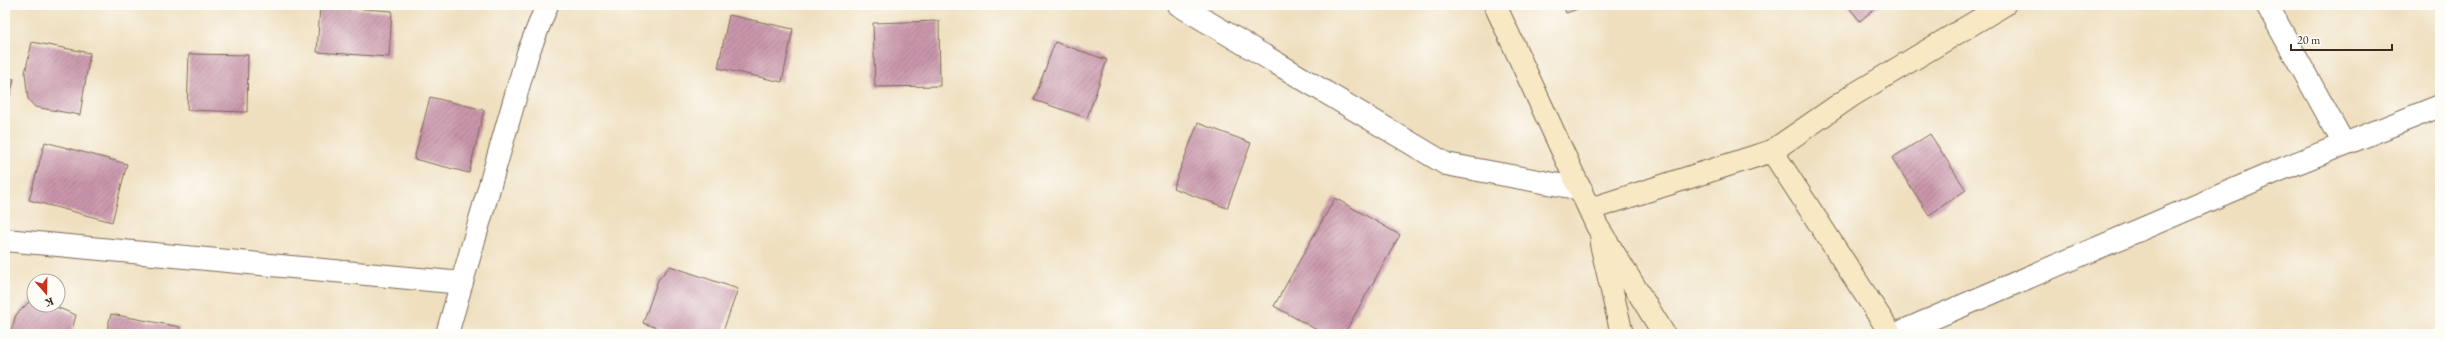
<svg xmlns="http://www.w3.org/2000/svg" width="2445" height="339" viewBox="0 0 2445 339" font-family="'EB Garamond',serif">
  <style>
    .building { fill: url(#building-hatch) }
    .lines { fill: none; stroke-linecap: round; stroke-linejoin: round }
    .street-casing { stroke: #7a6956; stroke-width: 24 }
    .secondary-casing { stroke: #7a6956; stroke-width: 24 }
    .street { stroke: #fff; stroke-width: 22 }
    .secondary { stroke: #f8e8c3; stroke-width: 22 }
  </style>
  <defs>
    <pattern id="building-hatch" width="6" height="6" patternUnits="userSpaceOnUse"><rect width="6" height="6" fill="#c995aa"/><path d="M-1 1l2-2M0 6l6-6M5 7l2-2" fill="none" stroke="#a47a8a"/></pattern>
  </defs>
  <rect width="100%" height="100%" fill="#fdfcf7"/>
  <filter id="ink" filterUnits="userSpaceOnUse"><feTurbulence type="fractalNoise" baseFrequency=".025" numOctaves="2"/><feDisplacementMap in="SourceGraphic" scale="8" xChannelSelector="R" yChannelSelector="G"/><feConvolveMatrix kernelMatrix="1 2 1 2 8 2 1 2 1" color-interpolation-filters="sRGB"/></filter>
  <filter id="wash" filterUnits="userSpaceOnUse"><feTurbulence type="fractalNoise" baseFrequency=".012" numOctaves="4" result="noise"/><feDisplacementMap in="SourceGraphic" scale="16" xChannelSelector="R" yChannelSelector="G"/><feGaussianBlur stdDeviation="0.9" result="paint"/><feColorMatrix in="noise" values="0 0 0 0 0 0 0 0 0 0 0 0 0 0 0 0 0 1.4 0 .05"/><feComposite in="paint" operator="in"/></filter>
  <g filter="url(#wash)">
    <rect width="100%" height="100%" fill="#efdfbf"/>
    <g id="blocks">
      <path class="building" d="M1563 5H1589L1566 13Z
        M1847 5H1879L1860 21Z
        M320 6 392 11 389 57 317 52Z
        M729 15 793 29 782 82 718 68Z
        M939 21 940 86 875 87 873 23Z
        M32 42 90 53 80 115 35 107 28 99 25 73Z
        M1055 42 1107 60 1087 118 1034 100Z
        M189 54 248 55 247 112 187 110Z
        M5 77 14 79 6 111H5Z
        M430 97 484 110 469 173 414 159Z
        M1198 123 1251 143 1227 208 1173 188Z
        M1930 134 1966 190 1929 215 1892 158Z
        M45 142 127 164 112 222 29 200Z
        M1335 198 1400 235 1344 334H1324L1274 306Z
        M670 266 738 289 722 334H675L643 323 658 280Z
        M33 298 34 305H51L76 315 71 334H10L16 315Z
        M111 314 180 327 178 334H106Z"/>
    </g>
  </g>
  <g filter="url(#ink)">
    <use href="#blocks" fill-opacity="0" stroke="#7a6956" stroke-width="1"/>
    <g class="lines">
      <g class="street-casing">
        <path id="street" d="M1179 5 1446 164 1581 189
          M2267 5 2344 144
          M5 240 462 283
          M447 334 528 53 547 5
          M1896 334 2282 169 2440 106"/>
      </g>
      <g class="secondary-casing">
        <path id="secondary" d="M1495 5 1597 226 1664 334
          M1590 209 1772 151
          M1601 244 1622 334
          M1891 334 1772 151 1853 95 2004 5"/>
      </g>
      <use href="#street" class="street"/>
      <use href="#secondary" class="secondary"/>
    </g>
  </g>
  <rect width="2445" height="339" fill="none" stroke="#fdfcf7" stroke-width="20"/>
  <g transform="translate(46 293) rotate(160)"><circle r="19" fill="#fdfcf7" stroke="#afa8a0"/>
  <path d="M0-3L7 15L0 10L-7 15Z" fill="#c8321e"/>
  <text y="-6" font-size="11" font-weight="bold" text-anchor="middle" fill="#3b2a1e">K</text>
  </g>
  <path d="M2291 44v6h101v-6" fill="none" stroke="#3b2a1e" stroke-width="2"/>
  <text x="2297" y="44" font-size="12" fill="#3b2a1e" stroke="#fdfcf7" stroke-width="3" paint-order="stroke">20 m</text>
</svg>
